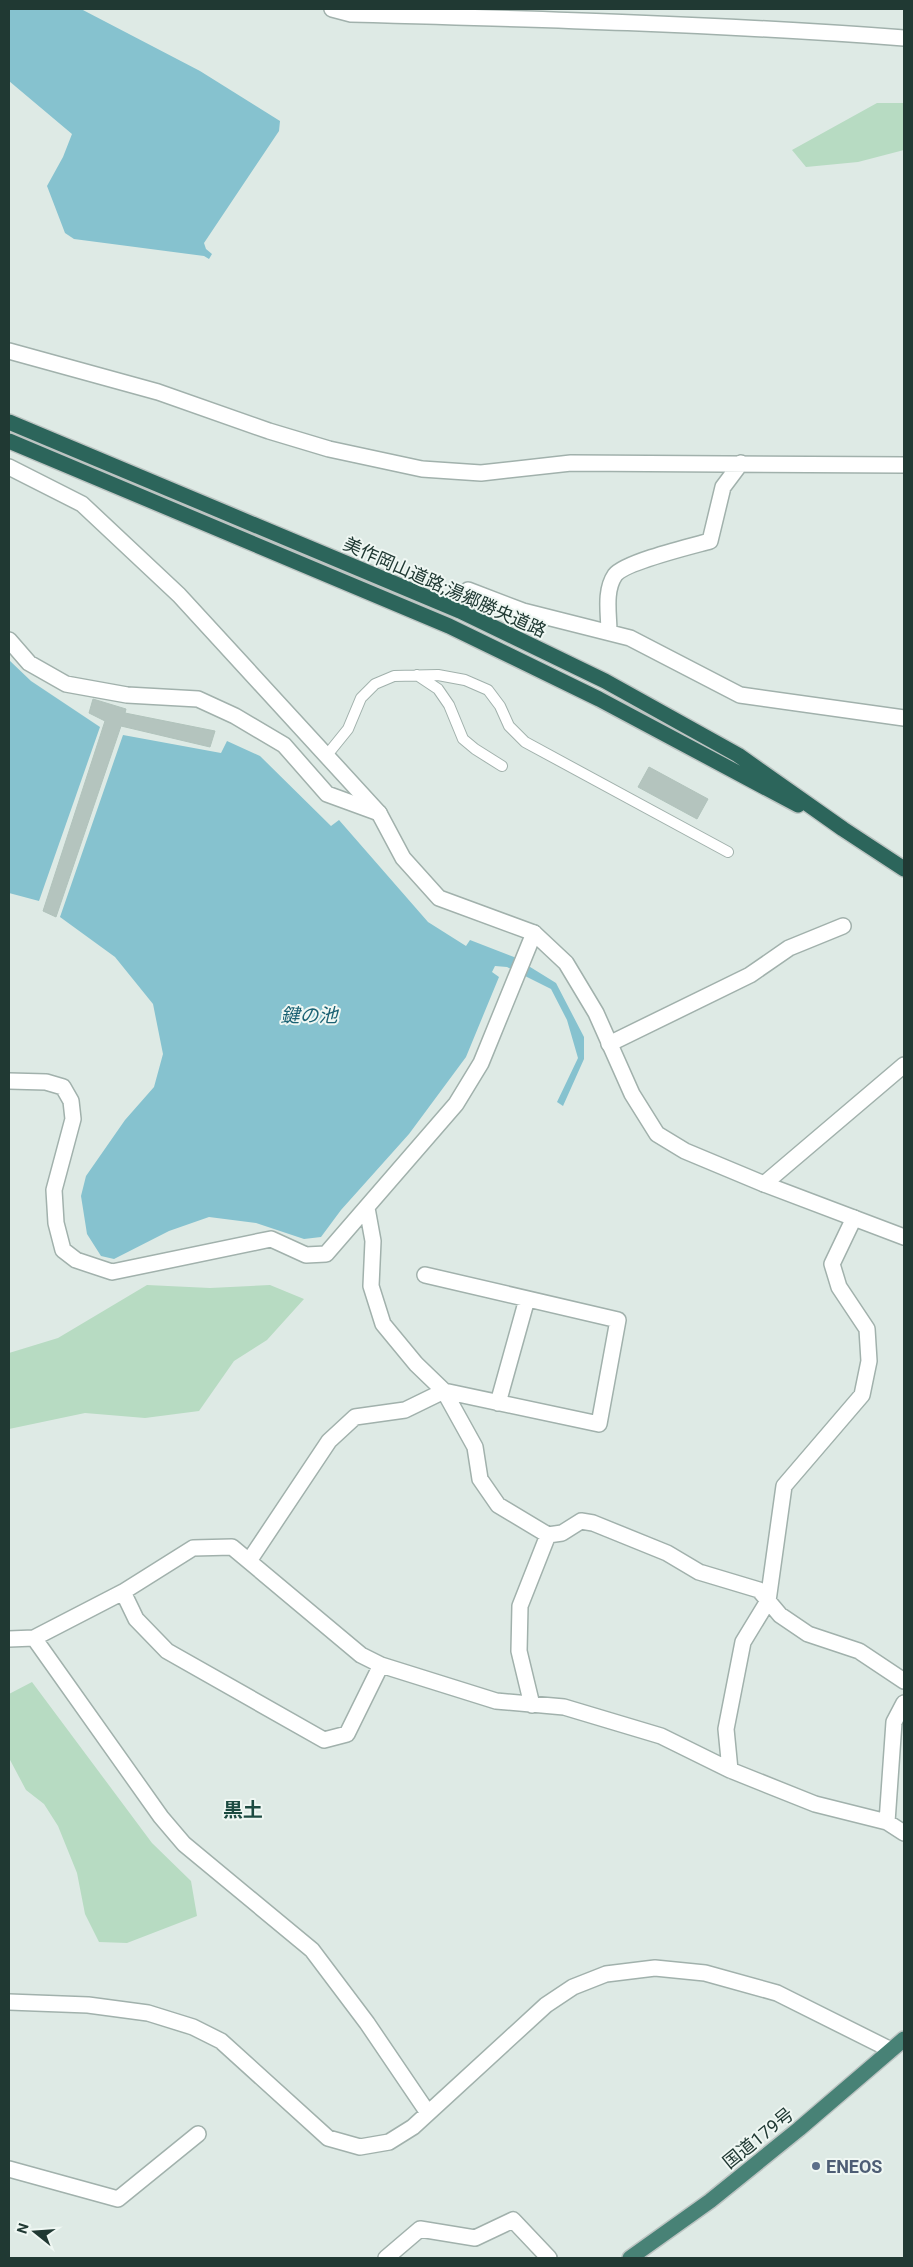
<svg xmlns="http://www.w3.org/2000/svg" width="913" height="2267" viewBox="0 0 913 2267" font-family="Roboto,'Noto Sans JP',sans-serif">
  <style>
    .green { fill: #b7dbc2 }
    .water { fill: #86c2cf }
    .building { fill: #b4c4be; stroke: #b1c3bc }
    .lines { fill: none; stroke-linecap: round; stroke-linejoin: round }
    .service-casing { stroke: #a1b1ac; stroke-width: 12 }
    .minor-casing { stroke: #a1b1ac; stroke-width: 18 }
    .tertiary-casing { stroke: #a1b1ac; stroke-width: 18 }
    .trunk-casing { stroke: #bcc4c2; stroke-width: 18 }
    .motorway-casing { stroke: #bcc4c2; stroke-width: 18 }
    .service { stroke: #fff; stroke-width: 10 }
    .minor { stroke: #fff; stroke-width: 15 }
    .tertiary { stroke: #fff; stroke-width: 15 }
    .trunk { stroke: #488276; stroke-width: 15 }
    .motorway { stroke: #2c655b; stroke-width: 15 }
    .service-dot { fill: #5c6f8a; stroke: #eff7f3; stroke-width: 2 }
    .labels { text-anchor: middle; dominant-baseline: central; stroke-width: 4; stroke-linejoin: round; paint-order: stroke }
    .street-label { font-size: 18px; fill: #203933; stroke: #eff7f3 }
    .service-label { font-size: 18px; font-weight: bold; fill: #4e5e75; stroke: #eff7f3; text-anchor: start }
    .water-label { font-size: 19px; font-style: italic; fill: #1b6274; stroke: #eff7f3 }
    .quarter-label { font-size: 20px; font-weight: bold; fill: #1c4b41; stroke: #eff7f3 }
  </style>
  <rect width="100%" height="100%" fill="#deeae5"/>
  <path class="green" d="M877 103H904V150L858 162 806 167 792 150Z
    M147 1285 210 1288 270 1285 304 1299 267 1340 234 1361 199 1411 145 1418 85 1413 9 1429V1353L58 1338Z
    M32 1682 152 1843 191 1881 197 1916 127 1943 99 1942 85 1914 77 1873 58 1826 44 1804 26 1790 9 1758V1694Z"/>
  <path class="water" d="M9 9H81L200 71 280 121 279 131 204 243 206 249 212 254 209 259 204 256 74 239 65 233 47 186 63 157 72 134 9 81Z
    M9 660 31 681 100 727 39 901 9 893Z
    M123 735 221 753 227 741 260 756 331 826 339 820 428 922 466 946 470 940 514 957 556 983 584 1037V1059L563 1106 557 1102 578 1058 567 1020 551 989 507 967 495 966 492 972 499 977 466 1057 409 1134 341 1210 321 1237 304 1239 256 1223 209 1217 169 1231 114 1259 101 1256 87 1234 81 1196 86 1176 125 1120 154 1087 163 1054 153 1004 115 957 60 917Z"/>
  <path class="building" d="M93 699 126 709 125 713 215 731 210 747 121 726 56 917 43 911 105 721 89 713Z
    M649 767 708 799 697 819 638 787Z"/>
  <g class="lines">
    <g class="service-casing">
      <path id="service" d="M417 675 438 689 449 705 463 739 475 749 502 766
        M327 755 348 729 361 698 375 684 394 676 438 675 465 680 488 690 500 706 509 726 525 742 728 852"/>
    </g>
    <g class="minor-casing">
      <path id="minor" d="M332 9 351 14C536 19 720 24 904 38
        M9 351 158 392 269 431 329 449 422 469 481 473 571 463 904 465
        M468 590 523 611 630 638 740 695 904 718
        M609 632C609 615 604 591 615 575 625 562 692 546 710 541L723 487 741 463
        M9 640 29 663 66 684 127 695 198 699 235 716 284 745 327 794 379 813
        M609 1044 750 975 789 948 843 926
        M9 1081 46 1082 63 1087 71 1101 73 1119 54 1190 56 1223 63 1250 76 1260 112 1272 271 1239 306 1255 326 1254 456 1104 481 1063 534 933
        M764 1184 904 1065
        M367 1208 373 1241 371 1286 383 1324 416 1364 444 1391 475 1447 480 1479 498 1505 548 1535 520 1606 519 1651 532 1705
        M498 1403 527 1299
        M548 1535 562 1533 581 1521 593 1523 667 1553 699 1572 759 1590 780 1615 808 1634 859 1651 904 1681
        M249 1561 329 1441 355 1417 405 1410 444 1391 599 1424 618 1320 425 1275
        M123 1592 136 1619 167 1651 324 1740 347 1734 381 1665
        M34 1638 161 1817 184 1844 312 1950 367 2023 428 2113
        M9 1639 34 1638 123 1592 193 1548 232 1547 361 1655 381 1665 496 1701 564 1707 661 1736 730 1770 815 1804 887 1822 904 1833
        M730 1770 726 1729 743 1642 768 1601 784 1486 862 1395 869 1361 867 1329 839 1287 832 1264 854 1218
        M887 1822 894 1722 904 1703
        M9 2002 88 2005 148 2013 193 2027 221 2041 328 2138 360 2147 389 2142 413 2127 546 2005 573 1987 606 1974 655 1968 705 1973 777 1993 891 2050
        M9 2169 118 2199 198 2134
        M386 2258 420 2229 475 2238 513 2220 549 2258"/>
    </g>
    <g class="tertiary-casing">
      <path id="tertiary" d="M9 467 82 504 179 595 379 813 403 858 439 898 534 933 566 963 596 1013 632 1094 657 1134 685 1151 764 1184 904 1237"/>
    </g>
    <g class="trunk-casing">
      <path id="trunk" d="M630 2258 710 2201 799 2129 904 2039"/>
    </g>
    <g class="motorway-casing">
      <path id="motorway" d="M9 422 460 611 605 681 738 755 843 829 904 869
        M9 441 449 626 599 699 798 805"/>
    </g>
    <use href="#service" class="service"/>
    <use href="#minor" class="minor"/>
    <use href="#tertiary" class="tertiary"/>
    <use href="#trunk" class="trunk"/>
    <use href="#motorway" class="motorway"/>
  </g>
  <circle class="service-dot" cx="816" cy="2166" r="5"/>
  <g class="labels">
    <g class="street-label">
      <text transform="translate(445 587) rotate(24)">美作岡山道路;湯郷勝央道路</text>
      <text transform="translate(758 2138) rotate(-39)">国道179号</text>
    </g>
    <g class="service-label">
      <text x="826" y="2166">ENEOS</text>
    </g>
    <g class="water-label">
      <text x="309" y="1015">鍵の池</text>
    </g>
    <g class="quarter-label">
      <text x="243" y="1810">黒土</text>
    </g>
  </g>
  <rect width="913" height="2267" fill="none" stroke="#203933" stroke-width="20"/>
  <g transform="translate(35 2232) rotate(287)" stroke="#eff7f3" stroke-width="4" paint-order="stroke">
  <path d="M0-4L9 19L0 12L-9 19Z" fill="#203933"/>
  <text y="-8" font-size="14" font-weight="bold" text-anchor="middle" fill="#203933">N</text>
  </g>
</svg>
